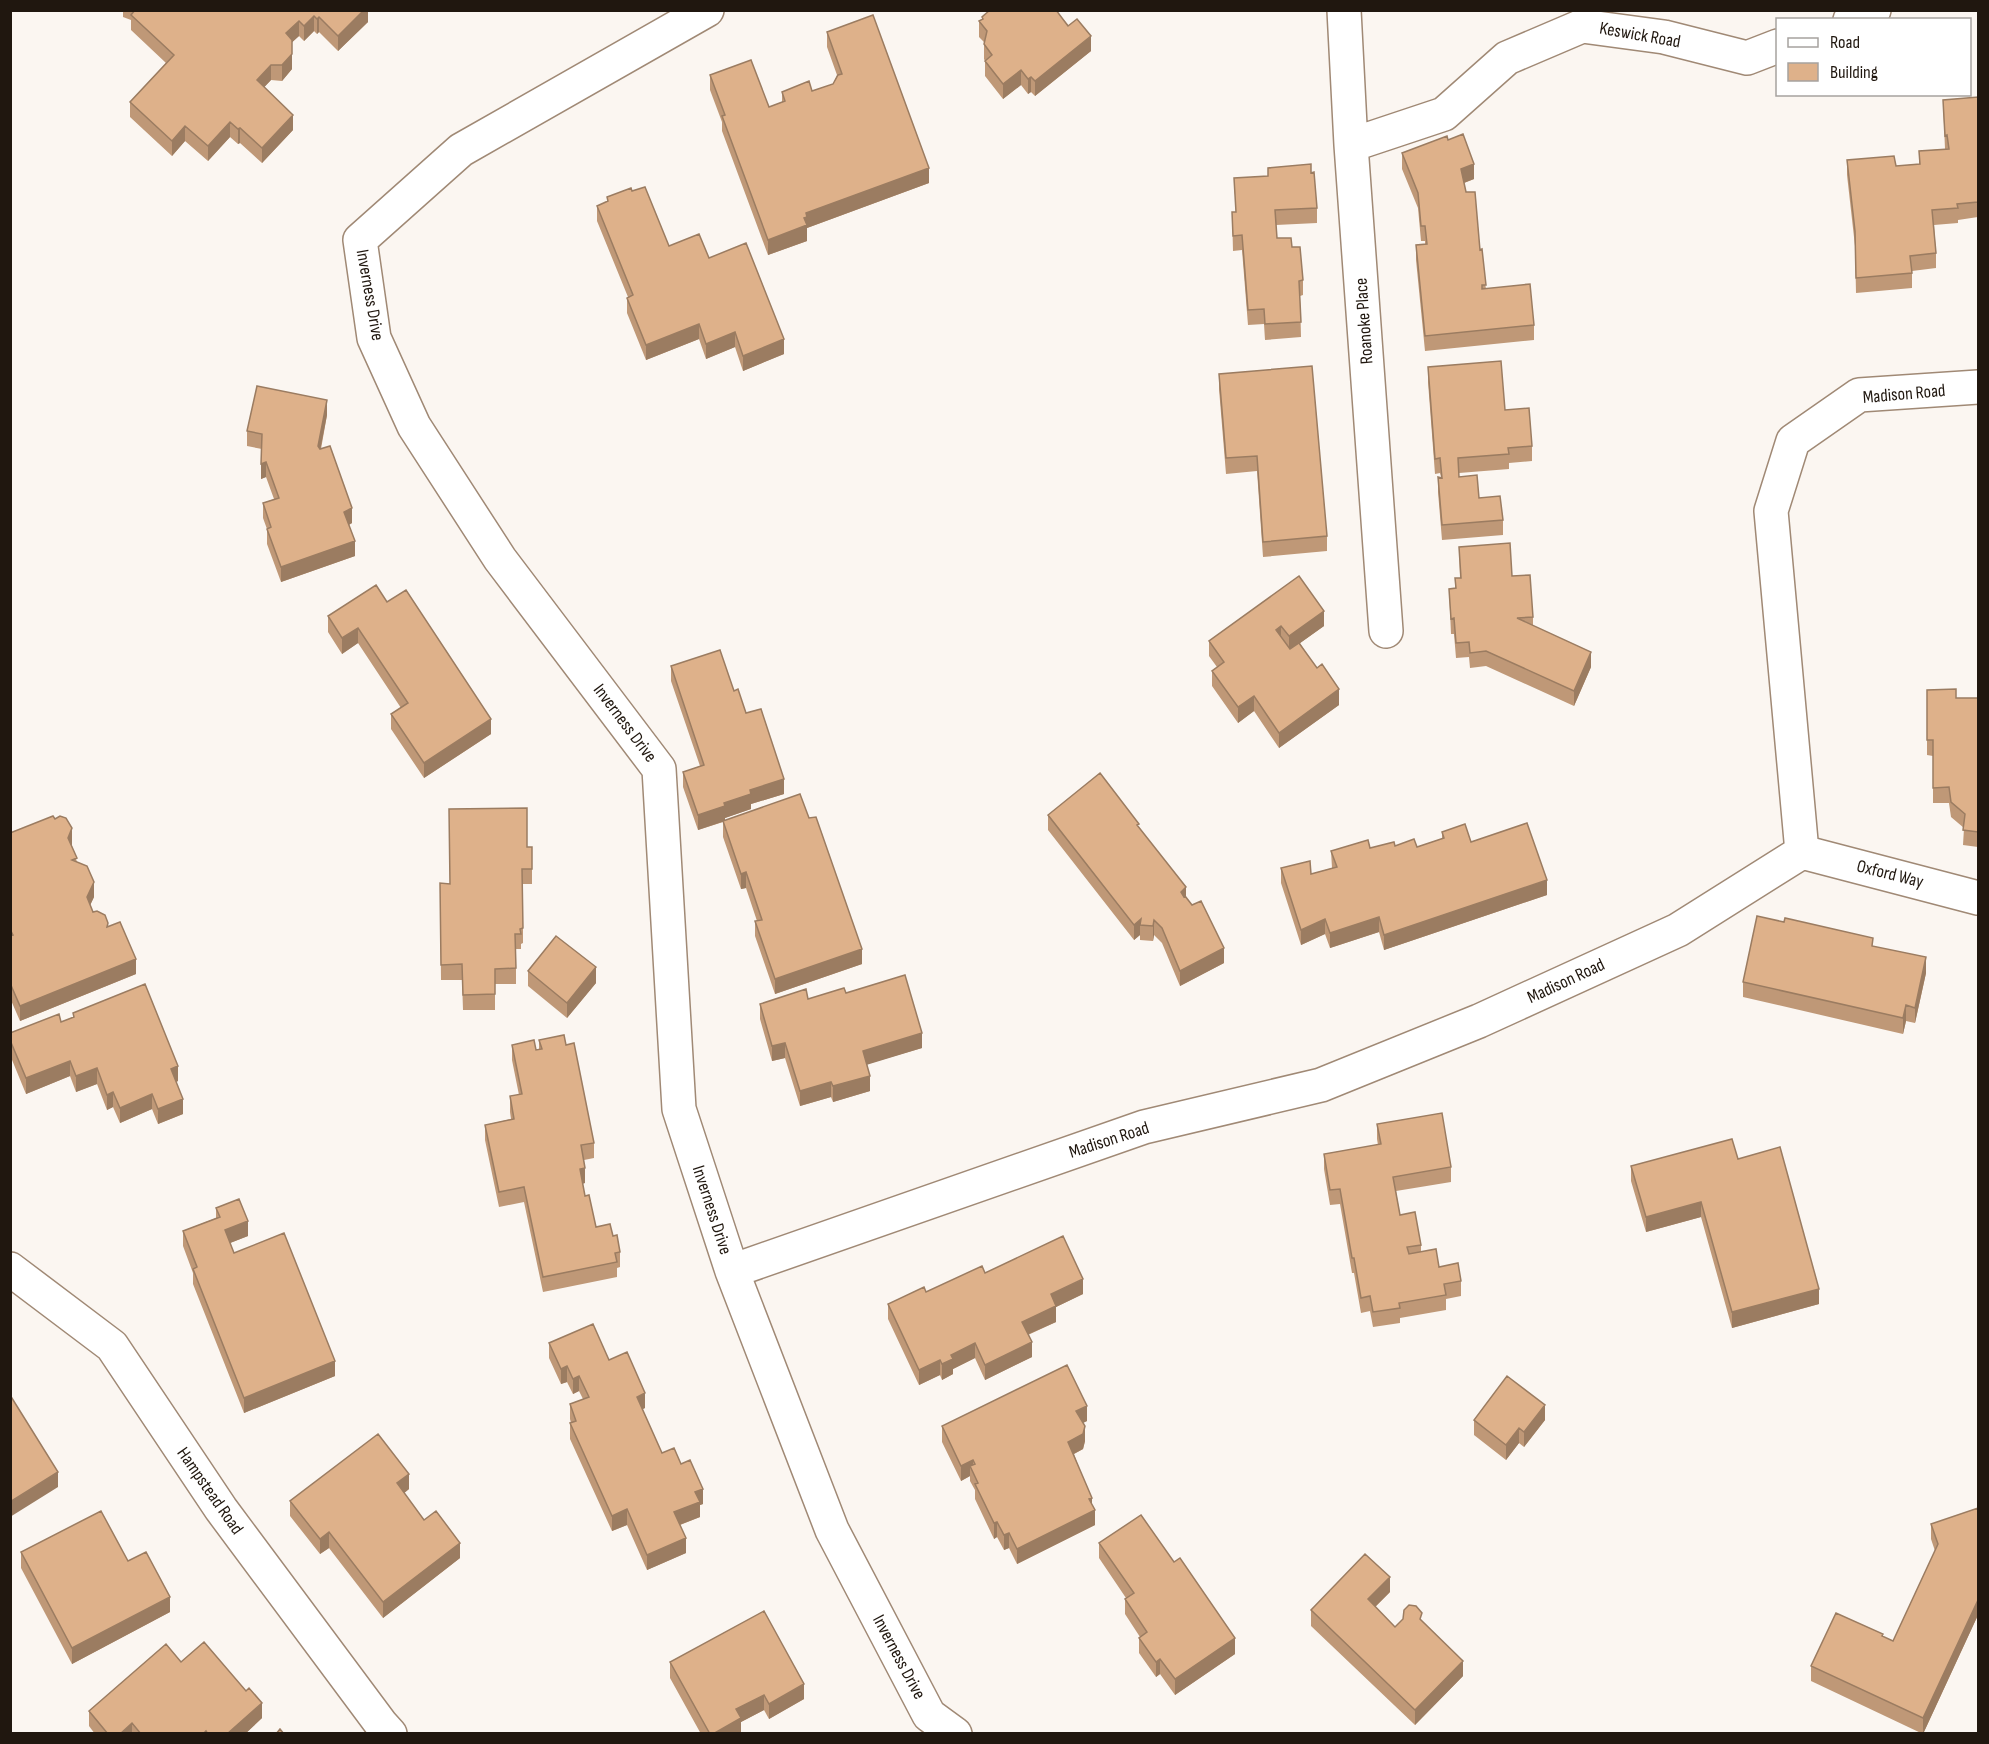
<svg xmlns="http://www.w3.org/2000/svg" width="1989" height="1744" viewBox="0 0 1989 1744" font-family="'Sofia Sans Condensed',sans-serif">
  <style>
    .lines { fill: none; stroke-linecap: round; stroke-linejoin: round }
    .minor-casing { stroke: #a08975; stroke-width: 36 }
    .minor { stroke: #fff; stroke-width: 33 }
    .wall { fill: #bf9877 }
    .shaded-wall { fill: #9b7c61 }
    .building { fill: #deb18a; stroke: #9b7c61; stroke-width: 1.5 }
    .labels { text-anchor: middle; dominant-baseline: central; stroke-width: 4.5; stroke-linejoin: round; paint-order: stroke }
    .street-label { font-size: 18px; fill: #20170f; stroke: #fff }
  </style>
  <rect width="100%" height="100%" fill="#fbf6f1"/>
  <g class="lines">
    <g class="minor-casing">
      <path id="minor" d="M707 10 461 150 360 240 374 338 414 426 500 559 659 769 679 1109 732 1271 832 1530 929 1715 955 1734
        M1344 10 1351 145 1386 631
        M1850 20 1874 10
        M1351 145 1444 114 1507 58 1582 26 1664 37 1747 58 1778 46
        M1802 852 1978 898
        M10 1269 112 1346 221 1509 381 1724 390 1734
        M732 1271 1144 1127 1321 1085 1479 1021 1678 930 1802 852 1771 511 1793 441 1859 395 1978 387"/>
    </g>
    <use href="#minor" class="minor"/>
  </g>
  <path class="wall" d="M123 10H368V22L338 51 319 32 317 34 314 31 304 41 299 36 292 42V69L282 81 271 80 264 87 293 130 262 163 240 143 238 144 230 137 208 161 185 141 172 156 130 117V102L166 63 131 30V20L123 17Z
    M1058 13 1091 51 1035 96 1031 92 1028 94 1021 85 1003 99 985 76V61L984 59V42L979 37V21L982 20V17Z
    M827 32 929 183 807 228V241L768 255 722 131V122L710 90V75L769 107 782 102V92L812 91 833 84 837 75 827 47Z
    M1978 97V217L1958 220V223L1934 225 1936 253V268L1912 271V288L1856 293 1855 246 1847 175V160L1896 166 1919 164V151L1945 149 1943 100Z
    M1448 140 1474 179 1464 183 1480 250 1486 289 1534 325V340L1425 351 1416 260V245L1425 244V241H1421L1418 208 1402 169V153Z
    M1234 178 1317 208V223L1276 225 1277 238 1292 247 1303 280V295L1300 296 1301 337 1265 340 1264 324 1248 325 1242 250 1233 251 1232 212H1236Z
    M632 191 669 246 709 258 784 354 743 371 735 347 706 359 699 339 646 360 627 313V298L628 297 597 221V206L607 202V197Z
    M1428 367 1505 410 1532 446V461L1509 463V469L1459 473V477L1479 498 1503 520V535L1442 540 1438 492V477H1441L1440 473 1435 474 1428 382Z
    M1219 374 1327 536V551L1263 557 1257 471 1226 474 1219 389Z
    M327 415 321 449 352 523 349 525 355 556 281 582 267 544V529L263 518V503L274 499 266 477 261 479 262 449 247 446V431Z
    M1459 547 1512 576 1533 617V626L1591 667 1574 706 1486 666 1470 668 1469 657 1456 658 1454 634H1451L1449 589 1455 588V578H1460Z
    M1299 576 1324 626 1300 643 1339 705 1279 748 1254 711 1238 723 1212 686V671L1217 667 1209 656V641Z
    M387 602 491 734 424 778 391 729V714L401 708 358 643 342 654 328 632V616Z
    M671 666 734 691 746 713 784 794 751 804V809L725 818V821L862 964 775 994 755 936V921H757L746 888 741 889 723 837V822L698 830 683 787V772L700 766 671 681Z
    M1927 690 1956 698H1978V847L1963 845 1964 828 1951 817 1949 803H1933V756L1927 755Z
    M1048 815 1139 827 1186 898 1224 963 1180 986 1162 943 1154 935 1153 941 1140 940V935L1134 940 1048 830Z
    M55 819 72 844V846L77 862 94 897 90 905 93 912 108 927 136 974 20 1021 10 998V833Z
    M1442 832 1471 842 1547 895 1384 950 1379 932 1330 948 1325 934 1301 945 1281 883V868L1311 874 1332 868 1331 851 1395 846 1417 847 1442 839Z
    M527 847H532V884H523V943L521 944V949H516V984H495V1010H463L462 980H441L440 883 450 884Z
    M1873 946 1926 973 1915 1023 1906 1021 1903 1034 1743 997V982Z
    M528 971 596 983 567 1018 528 986Z
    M846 993 922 1048 867 1064 870 1091 833 1102 831 1097 800 1106 785 1058 772 1061 760 1019V1004L808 999Z
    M73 1013 178 1081 176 1082 183 1114 158 1124 152 1109 120 1123 113 1107 107 1110 97 1084 76 1092 70 1076 26 1094 10 1055V1033L61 1022 73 1017Z
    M539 1040 566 1045 594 1143V1158L584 1160 585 1183 582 1184 585 1196 596 1227 613 1236 620 1252V1267L617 1268V1277L543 1292 524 1202 499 1207 485 1140V1125L511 1119 510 1112V1096L519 1095 512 1060V1045L536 1050 539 1049Z
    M1377 1124 1451 1167V1182L1396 1191 1400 1215 1421 1245V1252L1439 1267 1461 1281V1296L1446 1299V1310L1400 1318V1323L1373 1327 1370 1311 1361 1313 1354 1273H1352L1340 1204 1330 1205 1324 1169V1154L1378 1145 1377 1139Z
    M1738 1159 1819 1304 1732 1328 1701 1217 1646 1232 1631 1181V1166Z
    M216 1208 248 1236 230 1243 234 1253 335 1376 244 1413 193 1284V1273L183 1246V1231L216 1218Z
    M926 1292 1083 1294 1056 1307V1322L1028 1335 1032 1357 985 1380 975 1358 953 1369V1374L942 1380 940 1375 919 1385 888 1319V1304Z
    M549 1343 609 1360 645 1408 642 1409 662 1453 681 1464 703 1504 700 1505V1517L680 1525 686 1553 647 1570 627 1525 612 1531 570 1439V1423H571L570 1419V1404L583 1399 579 1391 573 1394 567 1382 561 1384 549 1358Z
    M1474 1420H1545L1524 1447 1519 1443 1506 1460 1474 1435Z
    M1087 1421 1083 1423 1085 1441 1083 1449 1074 1454 1092 1505 1095 1525 1017 1564 1009 1548 1004 1550 997 1537 994 1539 975 1499V1490L970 1481V1476L961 1481 942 1442V1426Z
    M409 1489 404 1493 424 1520 460 1558 383 1618 329 1548 320 1554 290 1516V1501Z
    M1931 1524 1978 1615 1923 1734 1811 1681V1666L1883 1637 1893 1641 1935 1551 1931 1539Z
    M1099 1543 1235 1654 1175 1695 1160 1674 1156 1677 1139 1653V1638L1140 1637 1125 1614V1599L1126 1598 1099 1558Z
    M21 1552 128 1561 170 1612 72 1664 21 1568Z
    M1390 1592 1375 1607 1395 1627 1403 1619 1422 1621 1463 1676 1415 1725 1311 1626V1610Z
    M181 1662 262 1718 245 1734H95L89 1726V1711Z
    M670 1662 804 1699 769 1719 764 1710 741 1722 740 1734H701L670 1678Z"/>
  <path class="shaded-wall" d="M364 10H368V22L338 51V36Z
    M314 16V31L304 41V26Z
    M319 17V32L317 34V19Z
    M299 21V36L286 48V33Z
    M1091 36V51L1035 96V81Z
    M292 54V69L282 81V65Z
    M271 65V80L257 95V80Z
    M1021 70V85L1003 99V84Z
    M1031 77V92L1028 94V79Z
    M293 115V130L262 163V148Z
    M230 122V137L208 161V146Z
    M185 126V141L172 156V141Z
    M240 128V143L238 144V129Z
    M1474 164V179L1461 184V169Z
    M929 168V183L807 228V241L768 255V240L804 218 806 213Z
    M699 324V339L646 360V345Z
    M735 332V347L706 359V344Z
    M784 339V354L743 371V356Z
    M327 400V415L318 461V446Z
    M266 462V477L261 479V464Z
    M352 508V523L344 527V512Z
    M355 541V556L281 582V567Z
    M1324 611V626L1289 651V636Z
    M1281 626V641L1276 630Z
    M358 628V643L342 654V638Z
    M1591 652V667L1574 706V691Z
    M1339 689V705L1279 748V733Z
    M1254 696V711L1238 723V707Z
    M10 717H12V732H10Z
    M491 719V734L424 778V763Z
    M784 779V794L751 804V809L725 818V821L698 830V815L750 790Z
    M72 828V844L68 853V838Z
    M746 872V888L741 889V874Z
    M1547 880V895L1384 950V935Z
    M94 882V897L87 912V897Z
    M1186 887V902L1181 892Z
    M1379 917V932L1330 948V933Z
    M1141 919 1140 925V935L1134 940V925Z
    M1325 919V934L1301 945V930Z
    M1154 920V935L1153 941V926Z
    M1224 948V963L1180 986V971Z
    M862 949V964L775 994V979Z
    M1926 957V973L1915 1023V1008Z
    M136 959V974L20 1021V1006Z
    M596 967V983L567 1018V1003Z
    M1906 1005V1021L1903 1034V1018Z
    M922 1033V1048L863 1066V1051Z
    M785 1043V1058L772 1061V1046Z
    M70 1061V1076L26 1094V1078Z
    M178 1066V1081L171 1084V1069Z
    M97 1068V1084L76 1092V1076Z
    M870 1076V1091L833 1102V1086Z
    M831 1082V1097L800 1106V1091Z
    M113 1092V1107L107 1110V1095Z
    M152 1094V1109L120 1123V1108Z
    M183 1099V1114L158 1124V1109Z
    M585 1168V1183L580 1184V1169Z
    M1701 1202V1217L1646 1232V1217Z
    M248 1221V1236L225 1245V1230Z
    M1083 1279V1294L1056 1307V1322L1022 1337V1322L1051 1294Z
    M1819 1289V1304L1732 1328V1312Z
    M1032 1342V1357L985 1380V1365Z
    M975 1343V1358L953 1369V1374L942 1380V1364L951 1355Z
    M940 1360V1375L919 1385V1370Z
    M335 1361V1376L244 1413V1398Z
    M567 1366V1382L561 1384V1369Z
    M579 1376V1391L573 1394V1379Z
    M645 1393V1408L637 1412V1397Z
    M1545 1405V1420L1524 1447V1432Z
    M1087 1406V1421L1076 1426V1411Z
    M1085 1426V1441L1083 1449 1068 1457V1442Z
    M1519 1428V1443L1506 1460V1445Z
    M973 1460V1472L970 1466V1476L961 1481V1466Z
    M58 1472V1487L10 1517V1502Z
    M409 1474V1489L397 1499V1483Z
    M703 1489V1504L700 1505V1517L674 1527V1512L695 1492Z
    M1092 1498V1511L1095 1510V1525L1017 1564V1549L1089 1499Z
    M627 1509V1525L612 1531V1516Z
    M997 1522V1537L994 1539V1523Z
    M329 1532V1548L320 1554V1539Z
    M1009 1533V1548L1004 1550V1535Z
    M686 1538V1553L647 1570V1555Z
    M460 1543V1558L383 1618V1602Z
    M1390 1577V1592L1368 1614V1599Z
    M170 1597V1612L72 1664V1648Z
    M1978 1600V1615L1923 1734V1718Z
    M1235 1638V1654L1175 1695V1679Z
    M1160 1659V1674L1156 1677V1662Z
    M1463 1661V1676L1415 1725V1710Z
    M804 1684V1699L769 1719V1704Z
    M764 1695V1710L741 1722V1733L713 1734 736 1709Z
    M262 1703V1718L245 1734H227Z
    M132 1723V1734H120Z"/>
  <path class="building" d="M135 10 202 11 364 10 338 36 319 17 317 19 314 16 304 26 299 21 286 33 292 40V54L282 65H271L257 80 293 115 262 148 240 128 238 129 230 122 208 146 185 126 172 141 130 102 174 55 131 15Z
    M990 10H1056L1068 26 1077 19 1091 36 1035 81 1031 77 1028 79 1021 70 1003 84 985 61 992 55 984 44 987 31 979 21 983 19 982 17Z
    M873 15 929 168 806 213 807 217 804 218 807 225 768 240 722 116 725 115 710 75 751 60 769 107 785 101 782 92 809 81 812 91 833 84 838 75 842 74 827 32Z
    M1978 97V202L1957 204 1958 208 1932 210 1936 253 1910 256 1912 273 1856 278 1855 231 1847 160 1894 156 1896 166 1920 164 1919 151 1949 149 1947 135 1945 136 1943 100Z
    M1463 134 1474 164 1461 169 1466 192H1475L1480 250 1482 249 1486 285H1482V289L1530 284 1534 325 1425 336 1416 245 1427 244 1425 226H1421L1418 193 1402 153 1447 136 1448 140Z
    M1311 164V173L1314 172 1317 208 1275 210 1277 238H1291L1292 247H1300L1303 280 1299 281 1301 322 1265 324 1264 309 1248 310 1242 235 1233 236 1232 212H1236L1234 178 1268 176V168Z
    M645 187 669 246 699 234 709 258 746 243 784 339 743 356 735 332 706 344 699 324 646 345 627 298 633 295 597 206 608 201 607 197 631 188 632 191Z
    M1501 361 1505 410 1529 408 1532 446 1508 448 1509 454 1458 458 1459 477 1477 475 1479 498 1500 496 1503 520 1442 525 1438 477 1442 478 1440 458 1435 459 1428 367Z
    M1312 366 1327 536 1263 542 1257 456 1226 458 1219 374Z
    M257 386 327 400 318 446 320 449 330 446 352 508 344 512 355 541 281 567 267 529 271 527 263 503 279 498 266 462 261 464 262 434 247 431Z
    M1510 543 1512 576 1530 575 1533 617 1517 618 1591 652 1574 691 1486 651 1470 653 1469 642 1456 643 1454 618 1451 619 1449 589 1456 588 1455 578H1461L1459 547Z
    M1299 576 1324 611 1289 636 1281 626 1276 630 1290 649 1299 643 1317 668 1322 664 1339 689 1279 733 1254 696 1238 707 1212 671 1224 662 1209 641Z
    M376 585 387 602 406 590 491 719 424 763 391 714 408 703 358 628 342 638 328 616Z
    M720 650 734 691 738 689 746 713 761 709 784 779 750 790 751 794 724 803 725 806 698 815 683 772 704 765 671 666Z
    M1956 689V698H1978V832L1963 830 1965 814 1951 802 1949 787 1933 788V740H1927V690Z
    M1100 773 1139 824 1137 825 1186 887 1181 892 1184 897 1185 896 1192 905 1201 901 1224 948 1180 971 1162 928 1154 920 1153 926 1140 925 1141 919 1134 925 1048 815Z
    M800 794 809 818 816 817 862 949 775 979 755 921 762 920 746 872 741 874 723 821Z
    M527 808V847H532V869H522L523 928 520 929 521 934H515L516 968 495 969V994L463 995 462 964 441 965 440 883 450 884 449 809Z
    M53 816 55 819 60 816 66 818 72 828 68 838 77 858 72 860 87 866 94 882 87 897 93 912 97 911 105 915 108 923 107 927 120 922 136 959 20 1006 10 983V936L13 935 10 929V833Z
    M1527 823 1547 880 1384 935 1379 917 1330 933 1325 919 1301 930 1281 868 1310 861 1311 874 1337 867 1331 851 1368 840 1370 848 1394 842 1395 846 1414 839 1417 847 1444 838 1442 832 1465 824 1471 842Z
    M1757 916 1784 922 1785 918 1873 938 1872 946 1926 957 1915 1008 1906 1005 1903 1018 1743 982Z
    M556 936 596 967 567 1003 528 971Z
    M905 975 922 1033 863 1051 870 1076 833 1086 831 1082 800 1091 785 1043 772 1046 760 1004 806 989 808 999 844 988 846 993Z
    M145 984 178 1066 171 1069 183 1099 158 1109 152 1094 120 1108 113 1092 107 1095 97 1068 76 1076 70 1061 26 1078 10 1040V1033L59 1014 61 1022 74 1017 73 1013Z
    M564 1035 566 1045 574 1043 594 1143 581 1145 585 1168 580 1169 585 1196 589 1195 596 1227 610 1224 613 1236 617 1235 620 1252 615 1253 617 1262 543 1277 524 1187 499 1192 485 1125 514 1119 510 1096 522 1094 512 1045 534 1040 536 1050 542 1049 539 1040Z
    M1442 1113 1451 1167 1393 1177 1400 1215 1415 1212 1421 1245 1407 1247 1409 1254 1436 1249 1439 1267 1458 1263 1461 1281 1444 1284 1446 1295 1399 1303 1400 1308 1373 1312 1370 1296 1361 1298 1354 1258H1352L1340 1189 1330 1190 1324 1154 1381 1144 1377 1124Z
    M1732 1139 1738 1159 1780 1147 1819 1289 1732 1312 1701 1202 1646 1217 1631 1166Z
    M239 1199 248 1221 225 1230 234 1253 284 1233 335 1361 244 1398 193 1269 197 1267 183 1231 220 1217 216 1208Z
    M1063 1236 1083 1279 1051 1294 1056 1306 1022 1322 1032 1342 985 1365 975 1343 951 1355 953 1359 942 1364 940 1360 919 1370 888 1304 924 1287 926 1292 982 1266 985 1273Z
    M593 1324 609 1360 627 1352 645 1393 637 1397 662 1453 674 1448 681 1464 690 1460 703 1489 695 1492 700 1502 674 1512 686 1538 647 1555 627 1509 612 1516 570 1423 576 1421 570 1404 589 1397 579 1376 573 1379 567 1366 561 1369 549 1343Z
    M1067 1365 1087 1406 1076 1411 1085 1426 1083 1434 1068 1442 1092 1498 1089 1499 1095 1510 1017 1549 1009 1533 1004 1535 997 1522 994 1523 975 1484 978 1483 970 1466 975 1464 973 1460 961 1466 942 1426Z
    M1507 1376 1545 1405 1524 1432 1519 1428 1506 1445 1474 1420Z
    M10 1395 58 1472 10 1502Z
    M378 1434 409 1474 397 1483 424 1520 436 1511 460 1543 383 1602 329 1532 320 1539 290 1501Z
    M1978 1508V1600L1923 1718 1811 1666 1836 1613 1883 1634 1882 1636 1893 1641 1938 1544 1931 1524Z
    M101 1511 128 1561 146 1552 170 1597 72 1648 21 1552Z
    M1141 1515 1174 1562 1180 1558 1235 1638 1175 1679 1160 1659 1156 1662 1139 1638 1147 1632 1125 1599 1134 1593 1099 1543Z
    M1365 1554 1390 1577 1368 1599 1395 1627 1403 1619 1404 1610 1409 1605 1416 1606 1422 1613 1420 1619 1463 1661 1415 1710 1311 1610Z
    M764 1611 804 1684 769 1704 764 1695 736 1709 741 1718 713 1734H710L670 1662Z
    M204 1642 246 1691 249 1688 262 1703 227 1734H208L206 1731 203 1734H141L132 1723 120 1734H108L89 1711 166 1644 181 1662Z
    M280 1729 284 1734H276Z"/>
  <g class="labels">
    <g class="street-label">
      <text transform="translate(1640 35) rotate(10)">Keswick Road</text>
      <text transform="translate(370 295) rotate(80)">Inverness Drive</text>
      <text transform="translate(1364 321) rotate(-94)">Roanoke Place</text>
      <text transform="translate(1904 394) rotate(-5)">Madison Road</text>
      <text transform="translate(625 723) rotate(53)">Inverness Drive</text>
      <text transform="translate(1890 874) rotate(14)">Oxford Way</text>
      <text transform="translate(1566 981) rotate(-25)">Madison Road</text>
      <text transform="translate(1109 1140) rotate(-18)">Madison Road</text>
      <text transform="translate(712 1210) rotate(72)">Inverness Drive</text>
      <text transform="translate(210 1491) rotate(55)">Hampstead Road</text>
      <text transform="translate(899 1657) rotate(62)">Inverness Drive</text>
    </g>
  </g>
  <rect width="1989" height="1744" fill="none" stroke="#20170f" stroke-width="24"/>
  <rect x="1776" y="18" width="195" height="78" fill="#ffffff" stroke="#a6a29f" stroke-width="1.5"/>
  <rect x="1788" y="38" width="30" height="9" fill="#ffffff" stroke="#a6a29f" stroke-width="1.5"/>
  <text x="1830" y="48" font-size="18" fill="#20170f">Road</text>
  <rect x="1788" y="63" width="30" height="18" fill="#deb18a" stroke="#a6a29f" stroke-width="1.5"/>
  <text x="1830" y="78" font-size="18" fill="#20170f">Building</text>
</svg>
